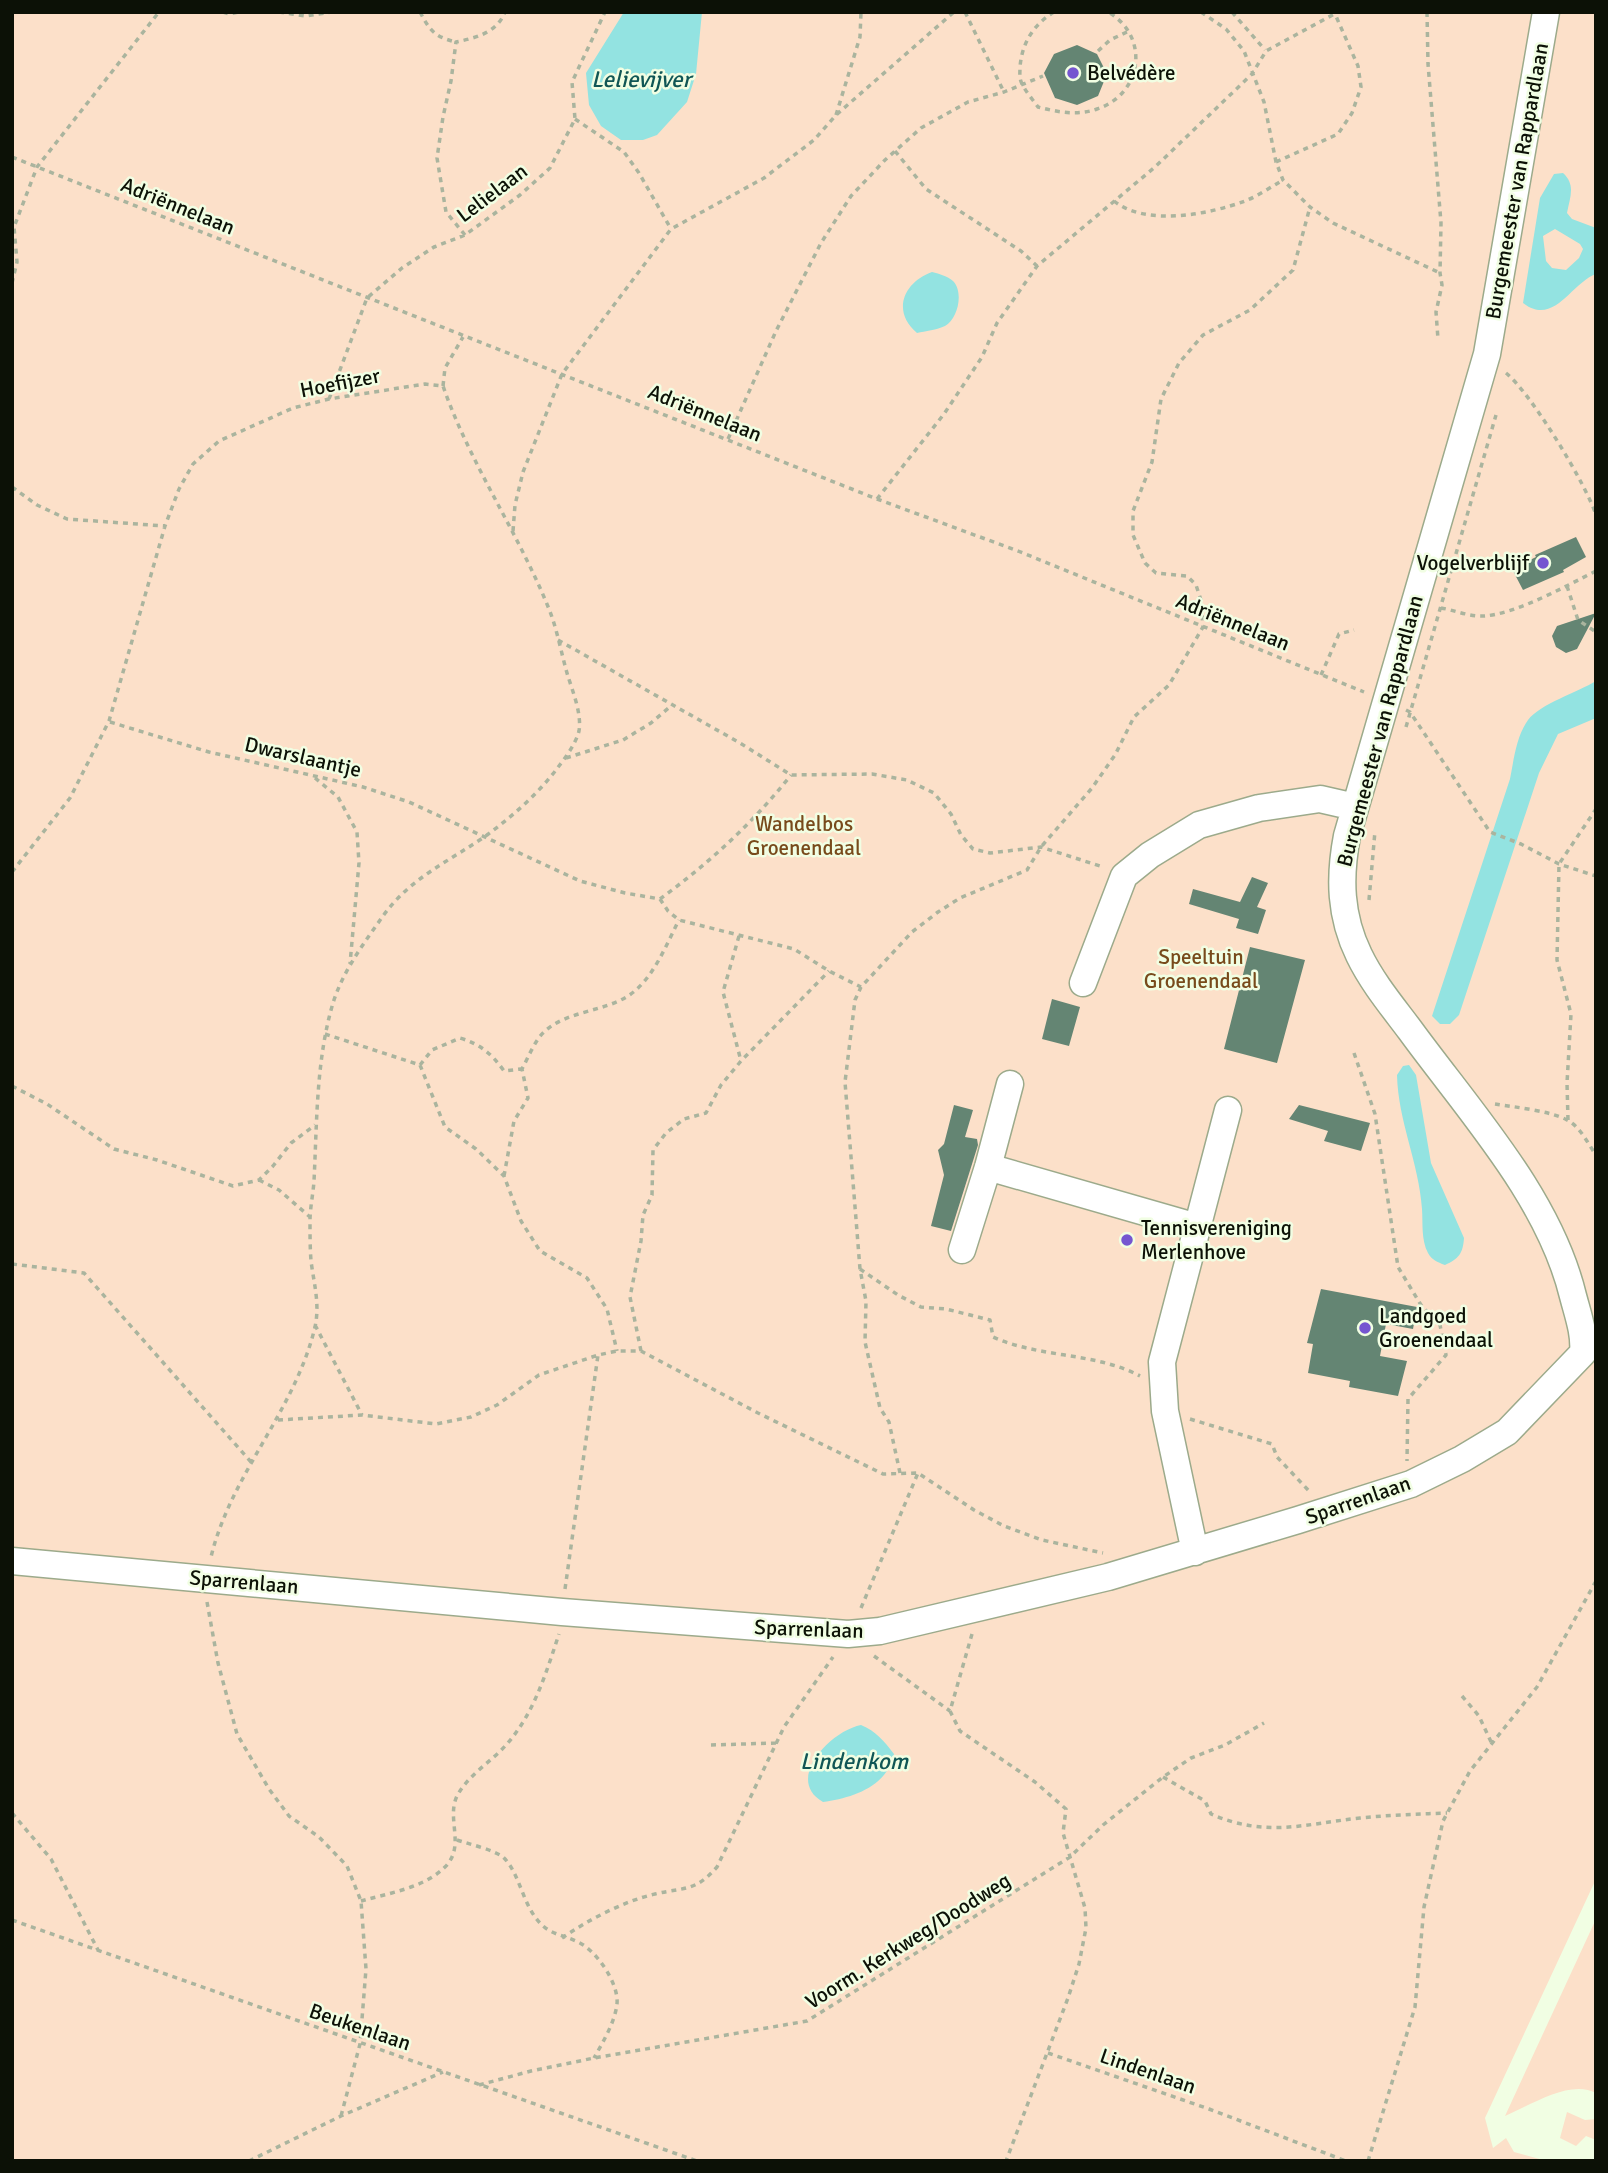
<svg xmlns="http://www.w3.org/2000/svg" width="1608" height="2173" viewBox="0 0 1608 2173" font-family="Signika,sans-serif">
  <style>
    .green { fill: #fce0c9 }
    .water { fill: #93e3e1; fill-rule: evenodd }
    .building { fill: #648573 }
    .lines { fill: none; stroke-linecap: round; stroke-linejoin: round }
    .minor-casing { stroke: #9caa8b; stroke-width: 29 }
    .path { stroke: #aab49e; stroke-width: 3.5; stroke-dasharray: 5 5; stroke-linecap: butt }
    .minor { stroke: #fff; stroke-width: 26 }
    .poi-dot { fill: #7556d0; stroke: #f1fee3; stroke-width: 2.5 }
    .labels { text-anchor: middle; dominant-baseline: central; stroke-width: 5; stroke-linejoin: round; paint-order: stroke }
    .poi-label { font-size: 21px; fill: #0c1106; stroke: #f1fee3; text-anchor: start }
    .street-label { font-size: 21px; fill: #0c1106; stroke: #f1fee3 }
    .park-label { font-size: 21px; fill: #784a1b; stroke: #f1fee3 }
    .water-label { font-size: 23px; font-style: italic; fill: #105655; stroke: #f1fee3 }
  </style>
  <rect width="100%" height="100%" fill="#f1fee3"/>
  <path class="green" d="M12 12H1596V1879L1485 2118 1493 2148 1506 2138 1514 2152 1547 2161H12Z
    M1596 1919V2093C1570 2079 1531 2105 1505 2116Z
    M1567 2112 1585 2120 1596 2119V2140L1586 2136 1576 2146 1560 2138Z"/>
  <path class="water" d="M624 12H702L696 74 687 102 657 135 643 140H621L601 126 589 105 586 73Z
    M1563 173C1576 185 1570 197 1567 213L1572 219 1596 228V274C1571 283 1554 327 1523 303L1540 198 1554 174ZM1555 229 1580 244 1583 249 1579 258 1566 270 1552 268 1546 261 1543 236Z
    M932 272C940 274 947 276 953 281 964 292 958 319 945 326 937 330 925 331 917 333 891 311 904 282 932 272Z
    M1596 681V718L1558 734 1539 773 1459 1015 1450 1024H1440L1432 1016 1510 779C1514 759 1516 737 1528 720 1540 704 1578 692 1596 681Z
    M1409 1065 1416 1075 1431 1163 1464 1238C1463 1253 1459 1259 1445 1265 1437 1262 1432 1260 1428 1253 1421 1240 1423 1223 1422 1209 1419 1163 1398 1121 1397 1075L1403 1066Z
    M861 1725C876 1731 884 1741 894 1754 887 1787 852 1798 823 1802 784 1780 830 1731 861 1725Z"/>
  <path class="building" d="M1077 45 1097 54 1107 74 1098 96 1077 105 1055 98 1044 73 1054 54Z
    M1576 537 1586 557 1563 570 1564 572 1523 590 1512 569 1536 557 1535 555Z
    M1596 613 1577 649 1566 653 1556 647 1552 636 1557 626Z
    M1252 877 1268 883 1257 907 1266 910 1258 934 1236 928 1239 919 1189 904 1193 889 1240 902Z
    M1250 947 1305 960 1277 1063 1224 1049Z
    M1052 999 1080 1007 1069 1046 1042 1039Z
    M954 1105 973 1110 965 1137 977 1139 978 1145 951 1231 931 1226 944 1175 938 1150 944 1144Z
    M1299 1105 1370 1123 1361 1151 1324 1141 1328 1131 1289 1119Z
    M1321 1289 1417 1307 1413 1329 1386 1324 1380 1356 1407 1361 1398 1396 1349 1387 1350 1381 1308 1373 1313 1344 1307 1343Z"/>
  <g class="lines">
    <g class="minor-casing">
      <path id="minor" d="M1546 12 1487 354 1347 836C1339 878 1340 916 1359 955 1372 982 1392 1006 1410 1030 1469 1111 1549 1197 1573 1296 1578 1315 1585 1334 1583 1353
        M1083 983 1124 876 1150 855 1199 825 1259 808 1320 799 1355 807
        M988 1167 1197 1227
        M962 1250 988 1167 1010 1084
        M1195 1552 1165 1411 1162 1362 1228 1110
        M12 1561 562 1612 848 1634 880 1631 1108 1577 1298 1520 1411 1484 1462 1459 1507 1432 1583 1353"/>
    </g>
    <path class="path" d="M223 12 229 14 239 12
      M279 12 306 16 331 12
      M420 12C430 31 435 37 456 42
      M965 12 1004 92
      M1054 12C1033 25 1022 43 1020 67 1020 73 1019 78 1022 84 1026 92 1033 100 1038 107 1057 112 1078 116 1097 109 1143 94 1150 36 1108 12
      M1201 12 1226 29 1244 51 1264 102 1276 162 1283 180 1310 207 1333 223 1440 273
      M1232 12 1265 50
      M1427 12 1428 64 1441 223 1440 273 1442 285 1436 312 1438 339
      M1098 51 1110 40 1129 31
      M836 115 860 37 861 12
      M575 119 624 152 639 173 671 229
      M895 151 926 189 1021 251 1037 266
      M12 157 877 499 1018 551 1364 692
      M1276 162 1338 134 1352 113 1361 87 1358 66 1335 14
      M1114 201C1146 227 1210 214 1245 201 1258 196 1271 187 1283 180
      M465 235 446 212 437 158 443 117 451 81 456 42C475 38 497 33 505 12
      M12 283 17 262 14 227 37 167 159 12
      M1506 373C1531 393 1586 484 1596 515
      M443 386 445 368 463 337
      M329 399 367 298 402 268 434 247 465 235 520 195 550 168 575 119 572 82 605 12
      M728 439 776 331 821 243 851 196 885 160 921 128 968 102 1004 92 1043 76
      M12 487 37 505 67 519 165 526
      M877 499 944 414 982 357 997 323 1037 266 1155 167 1252 74 1266 51 1338 12
      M513 531 515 505 523 472 562 374 671 229 764 178 814 140 836 115 954 12
      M1567 586 1578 620 1596 632
      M1441 608C1454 610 1470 617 1484 616 1516 614 1566 586 1596 571
      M558 640 740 743 791 775 872 774 907 780 934 793 951 814 961 835 973 849 990 853 1041 847 1103 867
      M1321 675 1339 634 1354 630
      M1406 710 1410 712 1490 832 1521 844 1559 864 1596 876
      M110 722 209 752 363 787 409 802 580 881 625 893 660 899C709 863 753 823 791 775
      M1406 727 1496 415
      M566 758 623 740 651 723 672 705
      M315 778 338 797 357 832 359 863 350 964
      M12 872 70 798 109 721 165 526 179 489 193 464 219 441 293 408 329 399 425 384 443 386C470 464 518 532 549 609 557 629 561 652 567 673 572 690 582 713 579 731 576 743 566 757 559 766 539 793 514 815 487 835 450 861 411 877 383 916 364 943 343 971 333 1003 316 1060 317 1122 314 1181 313 1195 310 1208 310 1221 310 1234 310 1248 311 1261 314 1284 320 1304 315 1327 295 1411 231 1474 211 1557
      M660 899 668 911 679 920 794 949 829 971 861 987
      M1369 900 1375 831
      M739 936 723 992 741 1061
      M325 1034 420 1065 445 1127 476 1149 504 1176 521 1221 540 1251 587 1278 607 1309 617 1351
      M1354 1053 1375 1114 1398 1267 1421 1305 1440 1325 1446 1355 1408 1399 1407 1461
      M420 1065 432 1050 460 1038C480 1044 492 1054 504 1071L521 1069
      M12 1086 47 1104 114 1149 157 1160 233 1186 259 1180 273 1166 291 1143 315 1125
      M1495 1104C1514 1107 1551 1111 1567 1120 1580 1126 1588 1144 1596 1155
      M1568 1120 1567 1083 1571 1014 1557 960 1559 864 1596 809
      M504 1176 514 1121 528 1098 522 1069C528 1058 535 1040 544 1032 566 1011 603 1012 628 996 653 980 666 945 679 920
      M259 1180 279 1190 310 1217
      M12 1264 84 1273 251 1462
      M860 1269 898 1295 921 1307 946 1309 990 1320 993 1337C1039 1358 1095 1352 1140 1376
      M315 1325 362 1415
      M641 1351 630 1297 641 1241 643 1215 652 1195 653 1150 666 1133 684 1119 706 1113 721 1085 741 1061 829 971
      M1190 1419 1272 1444 1277 1457 1309 1491
      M278 1420 362 1415 436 1424 471 1417 497 1405 539 1375 598 1355 617 1351H641L758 1413 883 1474 918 1473 974 1510 1004 1526 1042 1540 1103 1553
      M900 1473 889 1422 880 1408 865 1342 866 1301 860 1269 845 1082 855 1000 861 987 912 932 938 912 960 898 1027 870 1041 847 1092 788 1115 755 1134 717 1169 685 1203 627 1201 600 1196 585 1187 576 1156 573 1145 563 1133 535V511L1152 462 1161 399 1179 363 1203 335 1250 310 1293 270 1310 207
      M565 1589 598 1355
      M207 1602 218 1663 237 1734 269 1789 289 1816 319 1837 347 1866 361 1901 366 1969 360 2044 341 2116
      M861 1608 918 1473
      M972 1634 950 1711 960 1731 1035 1782 1066 1809 1063 1833 1085 1908 1086 1928 1079 1964 1068 1998 1006 2161
      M874 1656 950 1711
      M1462 1696 1479 1716 1492 1744
      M711 1745 776 1743
      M1163 1777 1205 1801 1211 1814C1266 1838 1304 1824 1360 1818 1389 1815 1418 1814 1447 1813
      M12 1813 51 1859 98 1950
      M457 1840C469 1844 494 1850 503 1857 520 1873 522 1904 540 1923 551 1935 564 1935 578 1942 596 1950 619 1983 617 2004 615 2022 603 2042 594 2058
      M361 1901C389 1893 424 1888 445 1867 466 1846 446 1819 457 1796 468 1775 491 1762 506 1745 534 1714 546 1673 559 1634
      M12 1920 697 2161
      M562 1938C588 1920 624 1901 655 1894 685 1887 695 1892 717 1867L784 1727 833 1657
      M1048 2053 1209 2109 1346 2161
      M479 2085 531 2071 594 2058 807 2021 1070 1857 1103 1825 1163 1777 1191 1758 1225 1745 1264 1723
      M249 2161 341 2116 443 2072
      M1368 2161 1415 2007 1424 1907 1443 1821 1470 1771 1537 1687 1596 1581"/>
    <use href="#minor" class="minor"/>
  </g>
  <g class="poi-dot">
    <circle cx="1073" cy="73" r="7"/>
    <circle cx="1543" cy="563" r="7"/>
    <circle cx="1127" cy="1240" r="7"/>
    <circle cx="1365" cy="1328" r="7"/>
  </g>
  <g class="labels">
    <g class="poi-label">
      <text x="1087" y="73">Belvédère</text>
      <text x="1529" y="563" text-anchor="end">Vogelverblijf</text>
      <text x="1141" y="1228">Tennisvereniging<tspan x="1141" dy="24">Merlenhove</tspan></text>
      <text x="1379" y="1316">Landgoed<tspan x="1379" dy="24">Groenendaal</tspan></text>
    </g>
    <g class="street-label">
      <text transform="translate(1517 181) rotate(-80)">Burgemeester van Rappardlaan</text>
      <text transform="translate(492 193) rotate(-37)">Lelielaan</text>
      <text transform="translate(178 206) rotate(22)">Adriënnelaan</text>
      <text transform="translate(340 383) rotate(-11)">Hoefijzer</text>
      <text transform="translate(705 413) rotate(22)">Adriënnelaan</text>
      <text transform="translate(1233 622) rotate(22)">Adriënnelaan</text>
      <text transform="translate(1380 731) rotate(-75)">Burgemeester van Rappardlaan</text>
      <text transform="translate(303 757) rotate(13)">Dwarslaantje</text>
      <text transform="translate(1358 1500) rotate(-19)">Sparrenlaan</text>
      <text transform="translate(244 1582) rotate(5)">Sparrenlaan</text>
      <text transform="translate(809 1629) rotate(2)">Sparrenlaan</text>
      <text transform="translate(908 1941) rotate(-32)">Voorm. Kerkweg/Doodweg</text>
      <text transform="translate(360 2027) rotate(19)">Beukenlaan</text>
      <text transform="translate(1148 2071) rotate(19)">Lindenlaan</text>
    </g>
    <g class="park-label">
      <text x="804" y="824">Wandelbos<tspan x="804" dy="24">Groenendaal</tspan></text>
      <text x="1201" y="957">Speeltuin<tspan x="1201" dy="24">Groenendaal</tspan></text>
    </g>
    <g class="water-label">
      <text x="641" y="79">Lelievijver</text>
      <text x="854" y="1761">Lindenkom</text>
    </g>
  </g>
  <rect width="1608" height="2173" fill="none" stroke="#0c1106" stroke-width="28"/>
</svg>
